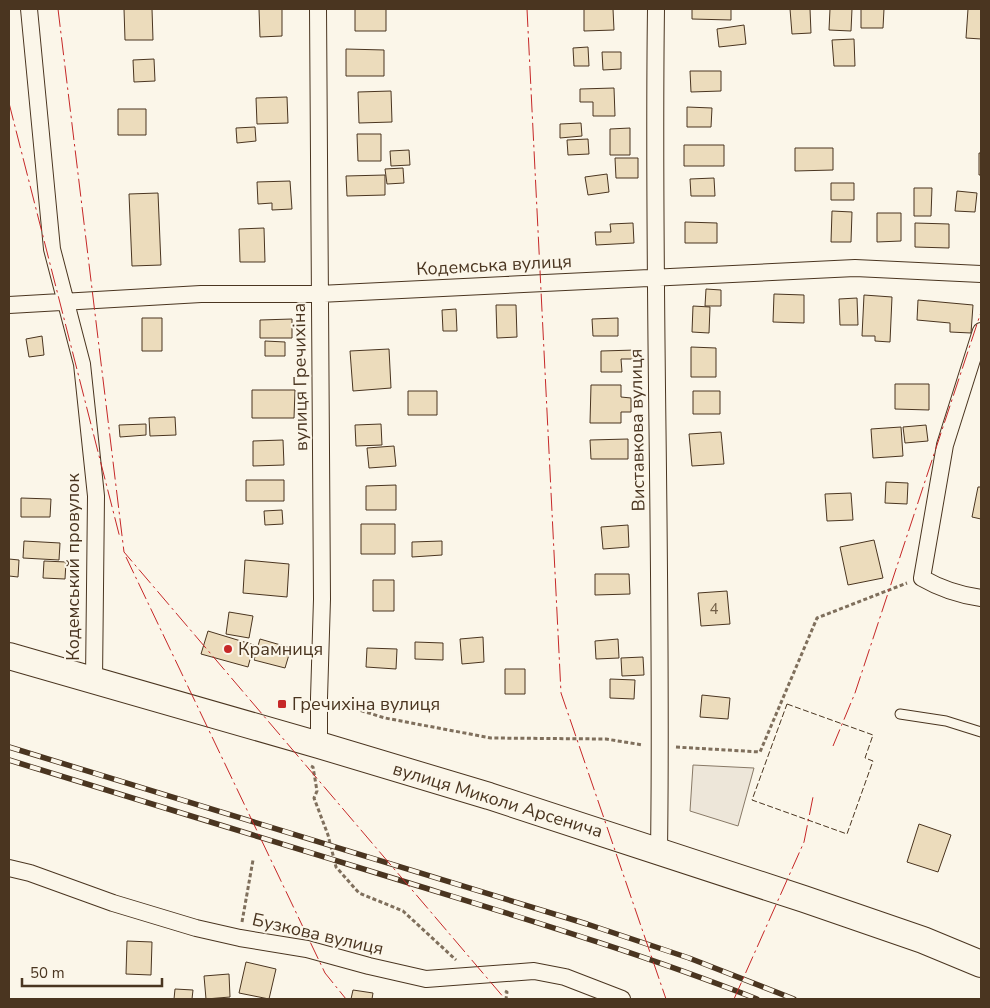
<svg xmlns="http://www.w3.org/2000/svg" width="990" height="1008" viewBox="0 0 990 1008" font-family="'Nunito Sans',sans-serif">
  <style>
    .green { fill: #ede6d9; stroke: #887966 }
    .building { fill: #ecdcbc; stroke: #4a3520 }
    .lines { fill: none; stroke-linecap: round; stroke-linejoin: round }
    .lane-casing { stroke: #4a3520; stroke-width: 11 }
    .street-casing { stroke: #4a3520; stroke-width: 18 }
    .primary-casing { stroke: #4a3520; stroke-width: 28 }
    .path { stroke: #7f6f5c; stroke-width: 3; stroke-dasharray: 4 2.5; stroke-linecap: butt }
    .lane { stroke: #fbf6e9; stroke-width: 9 }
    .street { stroke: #fbf6e9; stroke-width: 16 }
    .primary { stroke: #fbf6e9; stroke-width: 26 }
    .rail-casing { stroke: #4a3520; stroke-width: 5.5 }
    .rail { stroke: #fbf6e9; stroke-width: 4; stroke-dasharray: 11; stroke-linecap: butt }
    .fence { stroke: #4a3520; stroke-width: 1; stroke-dasharray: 6 2.5; stroke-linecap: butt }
    .power { stroke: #c62828; stroke-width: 1; stroke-dasharray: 18 4 2.5 4; stroke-linecap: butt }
    .poi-dot { fill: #c62828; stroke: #fbf6e9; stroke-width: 2 }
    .labels { text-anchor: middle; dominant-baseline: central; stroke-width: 4; stroke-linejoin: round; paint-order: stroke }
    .number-label { font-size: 15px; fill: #725f47 }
    .street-label { font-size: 18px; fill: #4a3520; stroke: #fbf6e9 }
    .poi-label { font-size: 18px; fill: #4a3520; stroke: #fbf6e9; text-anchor: start }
  </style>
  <rect width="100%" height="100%" fill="#fbf6e9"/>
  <path class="green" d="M693 765 754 768 738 826 690 811Z"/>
  <path class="building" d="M124 9H152L153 40H125Z
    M259 9H282V36L260 37Z
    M355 9H386V31H355Z
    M584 9H613L614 30 584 31Z
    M692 9H731V20L692 19Z
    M790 9H810L811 33 792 34Z
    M830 9H852L851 31 829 30Z
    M861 9H884L883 28H861Z
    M968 9H981V39L966 38Z
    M744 25 746 44 719 47 717 29Z
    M854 39 855 66H834L832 40Z
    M588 47 589 66H574L573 48Z
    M346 49 384 50V76H346Z
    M602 52H621V69L603 70Z
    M154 59 155 81 134 82 133 60Z
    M690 71H721V91L691 92Z
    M614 88 615 116H593V102H580V89Z
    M391 91 392 122 359 123 358 92Z
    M287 97 288 123 257 124 256 98Z
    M687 107 712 108 711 127H687Z
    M118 109H146V135H118Z
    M581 123 582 136 560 138V124Z
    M255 127 256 141 237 143 236 128Z
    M630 128V155H610V129Z
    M357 134H381V161H358Z
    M588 139 589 154 568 155 567 140Z
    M684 145H724V166H684Z
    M795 148H833V170L795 171Z
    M409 150 410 165 391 166 390 151Z
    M979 153H981V175H979Z
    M615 158H638V178H616Z
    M403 168 404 183 387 184 385 169Z
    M607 174 609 192 588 195 585 177Z
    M385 175V195L347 196 346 176Z
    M714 178 715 196H691L690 179Z
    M290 181 292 209 272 210V203L258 204 257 182Z
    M831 183H854V200H831Z
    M914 188H932L931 216H914Z
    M957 191 977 193 975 212 955 211Z
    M158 193 161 265 132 266 129 194Z
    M832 211 852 212 851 242H831Z
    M877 213H901V241L877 242Z
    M685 222 717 223V243H685Z
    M633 223 634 243 596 245 595 232H611L610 224Z
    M915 223 949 224V248L915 247Z
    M264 228 265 262H240L239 229Z
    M706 289 721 290V306H705Z
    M774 294 804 295V323L773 322Z
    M864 295 892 297 890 342 875 341V336H862Z
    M857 298 858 325H840L839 299Z
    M918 300 973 305 971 333 950 332V323L917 320Z
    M496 305H516L517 337 497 338Z
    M693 306 710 307 709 333 692 332Z
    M456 309 457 331H443L442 310Z
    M142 318H162V351H142Z
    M618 318V336H593L592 319Z
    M292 319V338H260V320Z
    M42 336 44 355 29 357 26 339Z
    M265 341 285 342V356H265Z
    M691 347 716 348V377H691Z
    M389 349 391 388 353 391 350 351Z
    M636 350V359H621L622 372H601V351Z
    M895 384H929V410L895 409Z
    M591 385H621V397L631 398V412H621V423H590Z
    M252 390H295L294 418H252Z
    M408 391H437V415H408Z
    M693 391H720V414H693Z
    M175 417 176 435 150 436 149 418Z
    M146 424V435L120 437 119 425Z
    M381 424 382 445 356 446 355 425Z
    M926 425 928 441 905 443 903 427Z
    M901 427 903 456 873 458 871 429Z
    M721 432 724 464 692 466 689 434Z
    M628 439V459H591L590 440Z
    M283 440 284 465 253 466V441Z
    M394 446 396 466 369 468 367 448Z
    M246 480H284V501H246Z
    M886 482 908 483 907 504 885 503Z
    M396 485V510H366V486Z
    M978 487H981V519L972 517Z
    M851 493 853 520 827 521 825 494Z
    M21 498 51 499 50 517H21Z
    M282 510 283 524 265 525 264 511Z
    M361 524H395V554H361Z
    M628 525 629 547 603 549 601 527Z
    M874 540 883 578 848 585 840 547Z
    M24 541 60 543 59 560 23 558Z
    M442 541V555L412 557V542Z
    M9 559 19 560 18 577 9 576Z
    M245 560 289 564 287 597 243 593Z
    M44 561 66 562 65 579 43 578Z
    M595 574H629L630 594 595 595Z
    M373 580H394V611H373Z
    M727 591 730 624 701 626 698 593Z
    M229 612 253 616 249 638 226 634Z
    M208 631 254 645 248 667 201 654Z
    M483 637 484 662 462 664 460 639Z
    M260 639 291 648 285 668 254 660Z
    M618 639 619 658 596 659 595 641Z
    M415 642 443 643V660L415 659Z
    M367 648 397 649 396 669 366 667Z
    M643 657 644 675 622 676 621 658Z
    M505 669H525V694H505Z
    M610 679 635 680 634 699 610 698Z
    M702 695 730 698 728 719 700 717Z
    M919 824 951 835 938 872 907 862Z
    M127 941 152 942 151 975 126 974Z
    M246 962 276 969 269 999 239 993Z
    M229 974 230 997 206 999 204 976Z
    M175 989 193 990 192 999H174Z
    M353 990 373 993 372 999H351Z"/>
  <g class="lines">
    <g class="lane-casing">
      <path id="lane" d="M900 714 946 721 981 732"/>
    </g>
    <g class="street-casing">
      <path id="street" d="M29 9 52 249 82 364 96 496 94 680
        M318 9 322 599 319 698V745
        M656 9C652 289 663 570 659 851
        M9 305 201 294H319L855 268 981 274
        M981 331 945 445 922 578C941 589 959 595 981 598
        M9 868 30 873 113 903 196 928 240 938 307 949 369 966 426 979 534 971 565 977 622 999"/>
    </g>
    <g class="primary-casing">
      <path id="primary" d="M9 656 319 745 489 796 804 899 923 940 981 964"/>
    </g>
    <path class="path" d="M336 703 385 718 491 738 606 739 643 745
      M676 747 760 752 817 618 907 583
      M311 766 313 767 317 791 314 798 328 835 336 867 359 893 403 911 456 960
      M242 922 253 860
      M505 991 507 992 506 999"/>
    <use href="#lane" class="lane"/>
    <use href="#street" class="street"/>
    <use href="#primary" class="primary"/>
    <g class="rail-casing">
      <path id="rail" d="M9 747 587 924 689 958 794 999
        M9 760C142 801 276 842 409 883 526 919 643 954 757 999"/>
    </g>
    <use href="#rail" class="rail"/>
    <path class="fence" d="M787 704 873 735 865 758 873 761 847 834 752 800Z"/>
    <path class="power" d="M58 9 124 552 505 999
      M527 9 561 693 666 999
      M9 103 120 538
      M126 557 325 973 346 999
      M833 746 855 693 981 312
      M734 999 804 842 813 797"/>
  </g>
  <g class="poi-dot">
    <circle cx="228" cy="649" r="5"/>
    <rect x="277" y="699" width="10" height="10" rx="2.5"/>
  </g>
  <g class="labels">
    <g class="number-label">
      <text x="714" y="609">4</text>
    </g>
    <g class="street-label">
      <text transform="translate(494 265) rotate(-3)">Кодемська вулиця</text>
      <text transform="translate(300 377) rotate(-91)">вулиця Гречихіна</text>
      <text transform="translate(637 430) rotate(-91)">Виставкова вулиця</text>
      <text transform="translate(73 567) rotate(-90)">Кодемський провулок</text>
      <text transform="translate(498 800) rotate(17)">вулиця Миколи Арсенича</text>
      <text transform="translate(318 934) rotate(13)">Бузкова вулиця</text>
    </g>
    <g class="poi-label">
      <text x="238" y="649">Крамниця</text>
      <text x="292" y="704">Гречихіна вулиця</text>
    </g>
  </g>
  <rect width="990" height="1008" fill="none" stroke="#4a3520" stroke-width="20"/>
  <path d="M22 978v8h140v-8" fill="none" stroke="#4a3520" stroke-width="2.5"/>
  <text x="30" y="978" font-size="15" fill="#4a3520" stroke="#fbf6e9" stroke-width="4" paint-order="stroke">50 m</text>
</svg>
